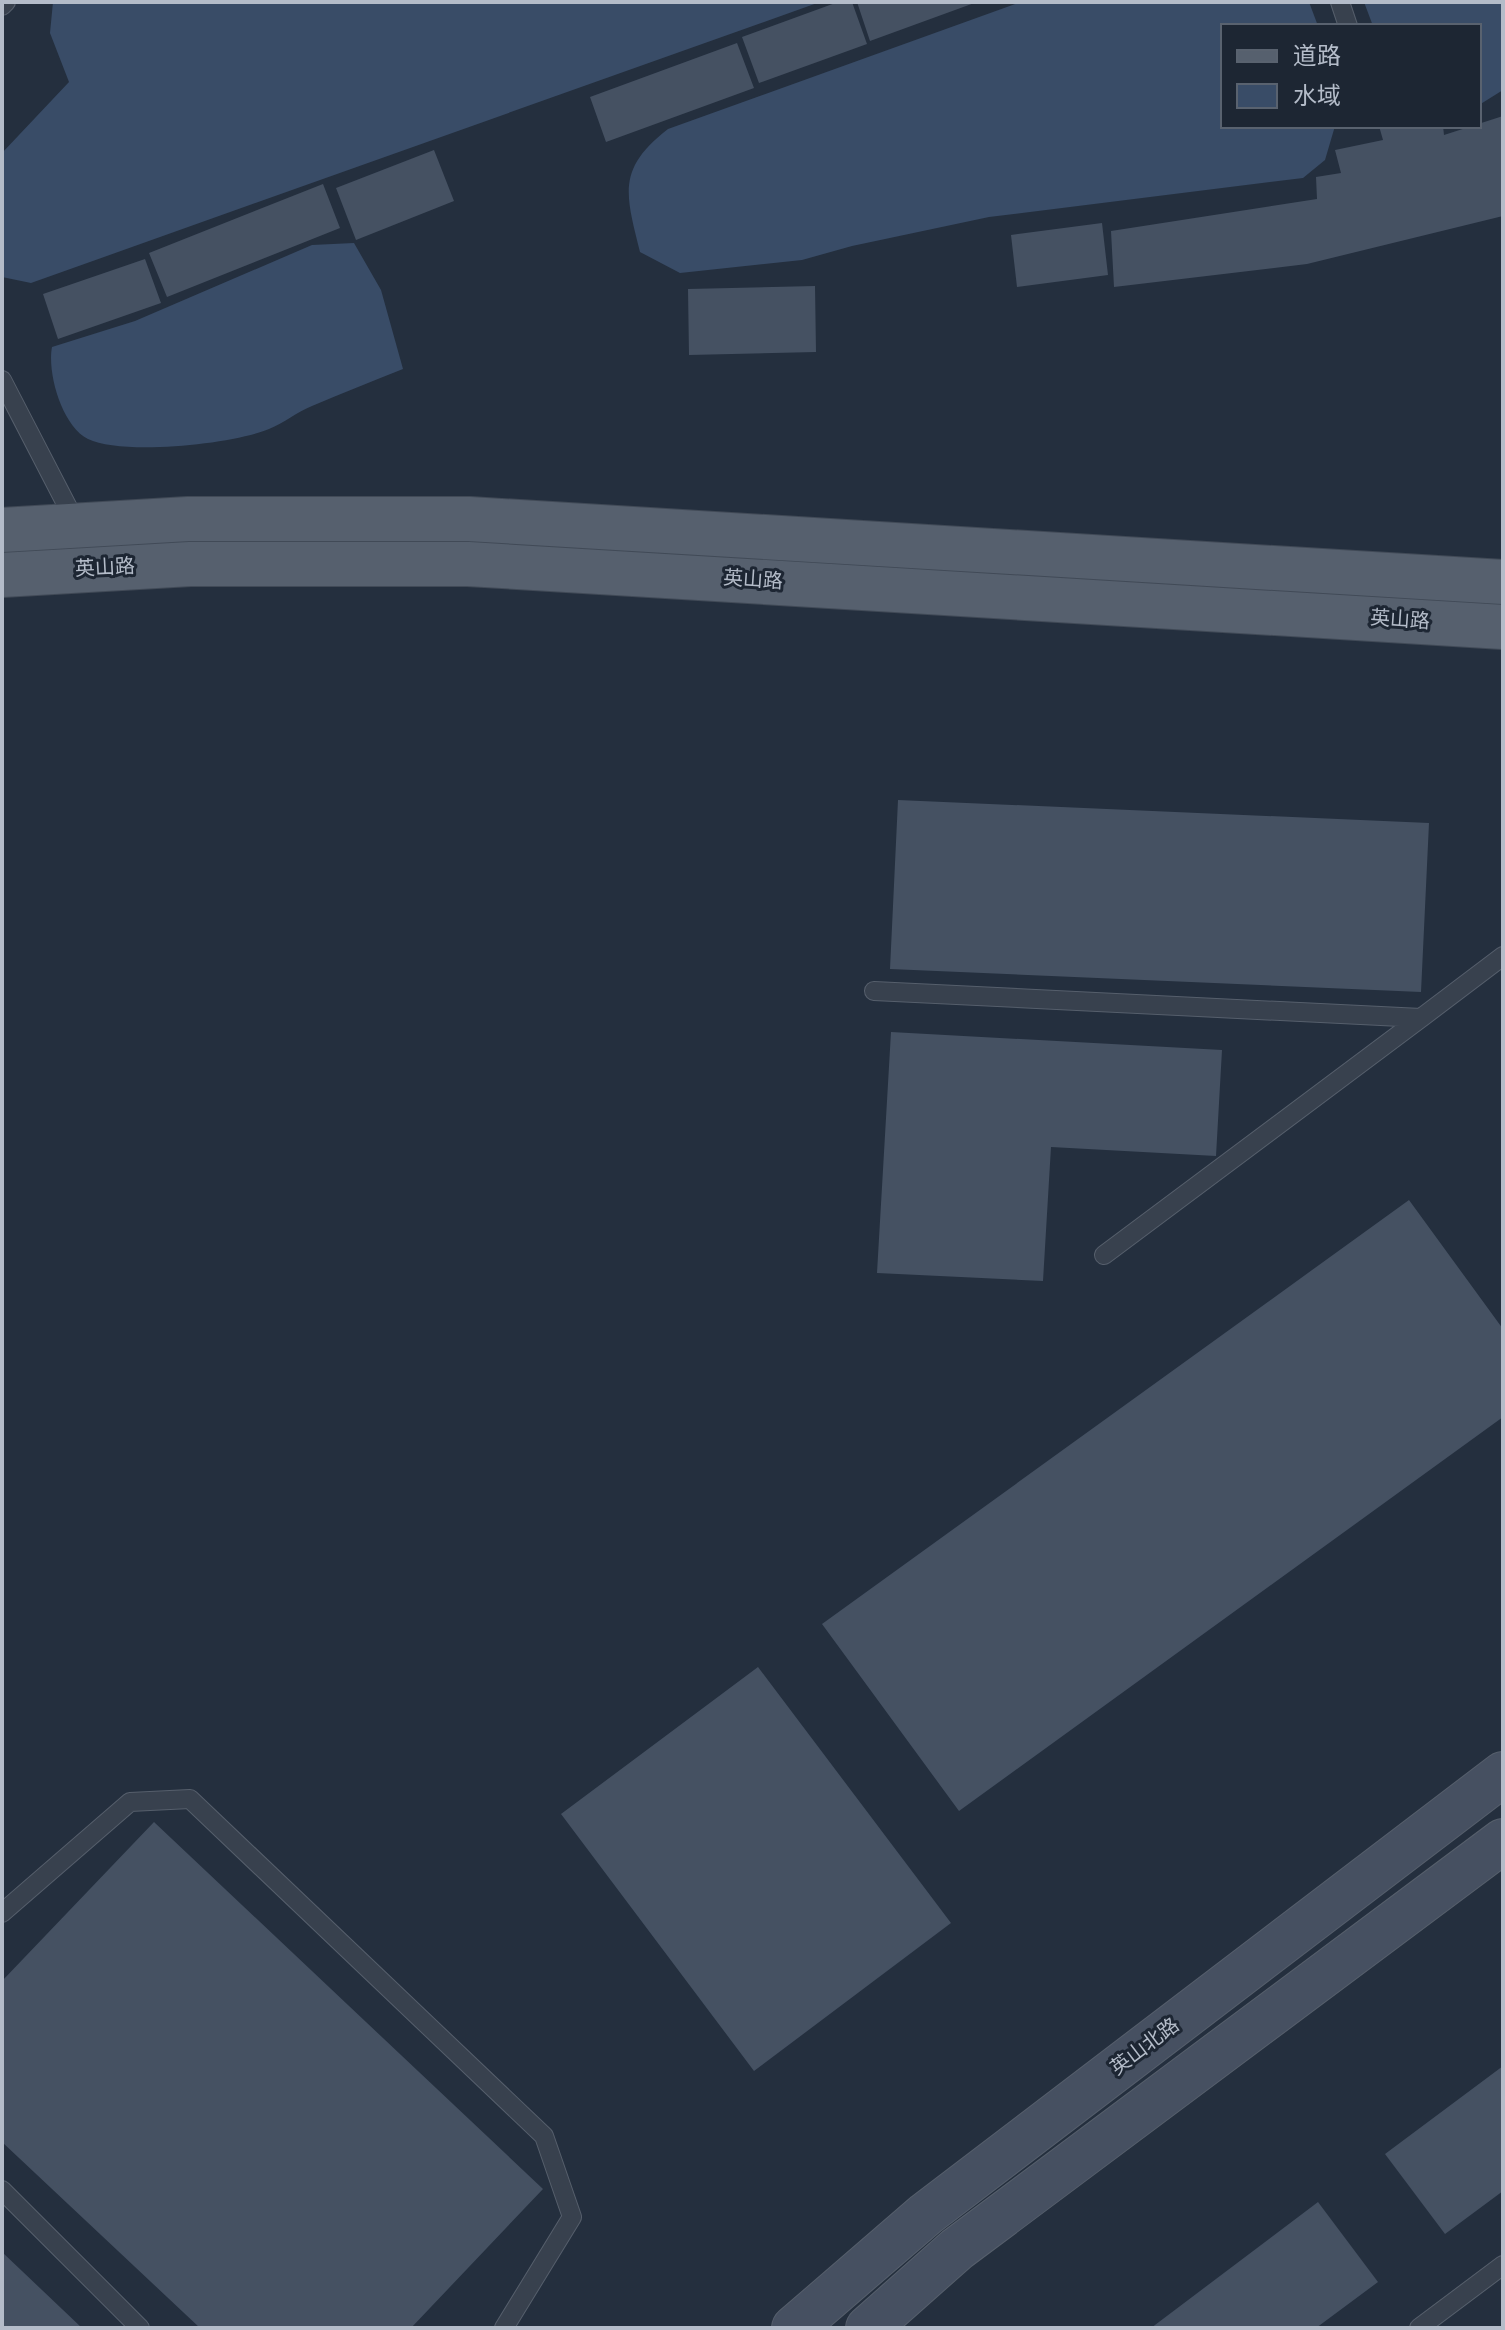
<svg xmlns="http://www.w3.org/2000/svg" width="1505" height="2330" viewBox="0 0 1505 2330" font-family="'Source Sans 3','Noto Sans SC',sans-serif">
  <style>
    .water { fill: #394c67 }
    .building { fill: #455162 }
    .lines { fill: none; stroke-linecap: round; stroke-linejoin: round }
    .lane-casing { stroke: #565f6c; stroke-width: 20 }
    .secondary-casing { stroke: #565f6c; stroke-width: 46 }
    .primary-casing { stroke: #414a57; stroke-width: 46 }
    .lane { stroke: #38414e; stroke-width: 18 }
    .secondary { stroke: #465061; stroke-width: 44 }
    .primary { stroke: #56606e; stroke-width: 44 }
    .labels { text-anchor: middle; dominant-baseline: central; stroke-width: 6; stroke-linejoin: round; paint-order: stroke }
    .street-label { font-size: 20px; fill: #b4bcc9; stroke: #1d2633 }
  </style>
  <rect width="100%" height="100%" fill="#242f3e"/>
  <path class="water" d="M53 2H820L31 283 2 277V153L69 82 50 33Z
    M1021 2H1309L1318 26H1223V126H1335L1325 160 1303 178 989 217 852 246 802 260 680 273 640 252C626 195 616 169 668 129Z
    M1364 2H1503V90L1479 105V26H1373Z
    M354 243 381 290 403 369C373 381 342 393 312 406 297 412 284 423 269 429 233 444 123 456 88 439 62 426 47 373 52 347L135 321 312 245Z"/>
  <path class="building" d="M838 2H852L867 44 759 83 742 37Z
    M857 2H977L870 41Z
    M737 43 754 88 606 142 590 97Z
    M1503 116V216L1307 264 1114 287 1111 231 1317 199 1316 177 1341 173 1335 150 1383 140 1379 126H1443L1444 135Z
    M434 150 454 201 356 240 336 188Z
    M323 184 340 228 167 297 149 253Z
    M1102 223 1108 275 1017 287 1011 235Z
    M145 259 161 303 58 339 43 294Z
    M815 286 816 352 689 355 688 289Z
    M898 800 1429 823 1421 992 890 969Z
    M891 1032 1222 1050 1216 1156 1051 1147 1043 1281 877 1273Z
    M1409 1200 1503 1329V1417L959 1811 822 1624Z
    M758 1667 951 1923 754 2071 561 1814Z
    M154 1822 543 2189 411 2328H200L2 2142V1981Z
    M1503 2066V2191L1445 2234 1385 2154Z
    M1318 2202 1378 2282 1316 2328H1151Z
    M2 2252 82 2328H2Z"/>
  <g class="lines">
    <g class="lane-casing">
      <path id="lane" d="M1340 2 1348 26
        M2 6 6 2
        M2 380 77 525
        M874 991 1421 1018 1503 956
        M1104 1255 1421 1018
        M2 1913 130 1802 190 1799 544 2136 572 2217 504 2328
        M2 2190 140 2328
        M1419 2328 1503 2265"/>
    </g>
    <g class="secondary-casing">
      <path id="secondary" d="M794 2328 926 2214 1503 1774
        M868 2328 957 2249 1503 1841"/>
    </g>
    <g class="primary-casing">
      <path id="primary" d="M2 530 188 519H469L1503 582
        M2 575 190 564H468L1503 627"/>
    </g>
    <use href="#lane" class="lane"/>
    <use href="#secondary" class="secondary"/>
    <use href="#primary" class="primary"/>
  </g>
  <g class="labels">
    <g class="street-label">
      <text transform="translate(105 568) rotate(-3)">英山路</text>
      <text transform="translate(753 580) rotate(4)">英山路</text>
      <text transform="translate(1400 620) rotate(4)">英山路</text>
      <text transform="translate(1145 2047) rotate(-37)">英山北路</text>
    </g>
  </g>
  <rect width="1505" height="2330" fill="none" stroke="#b4bcc9" stroke-width="8"/>
  <rect x="1221" y="24" width="260" height="104" fill="#1d2633" stroke="#59626f" stroke-width="2"/>
  <rect x="1237" y="50" width="40" height="12" fill="#56606e" stroke="#59626f" stroke-width="2"/>
  <text x="1293" y="64" font-size="24" fill="#b4bcc9">道路</text>
  <rect x="1237" y="84" width="40" height="24" fill="#394c67" stroke="#59626f" stroke-width="2"/>
  <text x="1293" y="104" font-size="24" fill="#b4bcc9">水域</text>
</svg>
